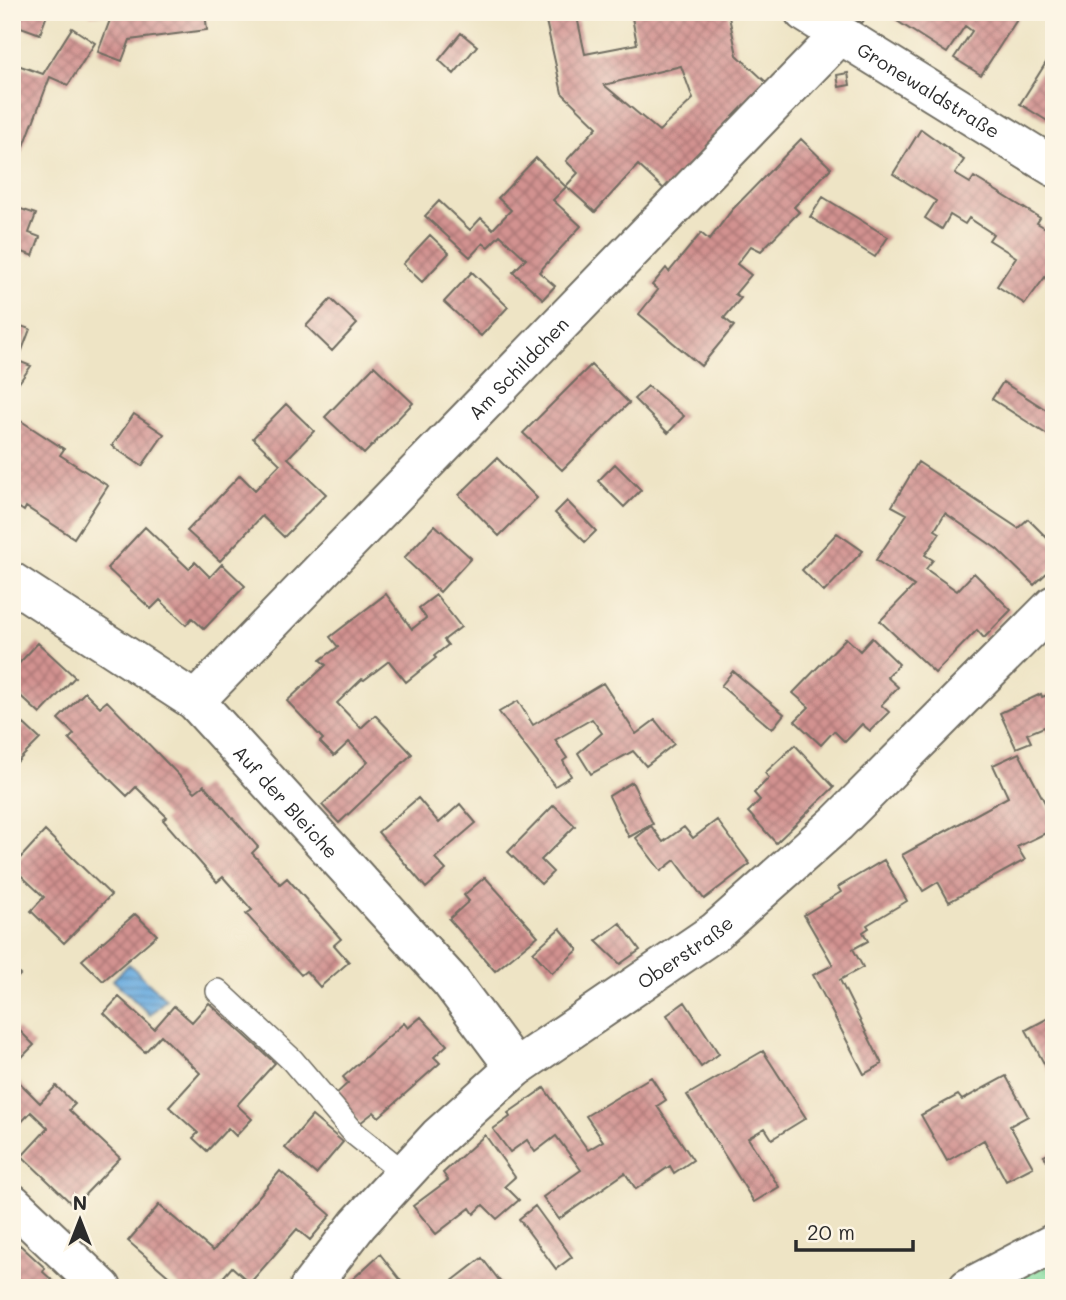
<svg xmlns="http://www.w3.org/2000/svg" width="1066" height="1300" viewBox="0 0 1066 1300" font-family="Mali,sans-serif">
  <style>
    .grass { fill: url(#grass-dots); stroke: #588466; stroke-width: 2 }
    .water { fill: url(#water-rules); stroke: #4b6c85; stroke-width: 2 }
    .building { fill: url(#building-cross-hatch); fill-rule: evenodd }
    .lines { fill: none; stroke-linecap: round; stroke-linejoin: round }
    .lane-casing { stroke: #6f6c61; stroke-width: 26 }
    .street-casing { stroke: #6f6c61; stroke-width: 42 }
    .lane { stroke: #fff; stroke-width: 23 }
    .street { stroke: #fff; stroke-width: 38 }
    .labels { text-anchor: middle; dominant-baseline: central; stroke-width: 6; stroke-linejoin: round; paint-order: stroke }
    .street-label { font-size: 19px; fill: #2b2b2b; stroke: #fcf5e5 }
  </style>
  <defs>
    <pattern id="grass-dots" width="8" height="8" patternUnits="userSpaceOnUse" patternTransform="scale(1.75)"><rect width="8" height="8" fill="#85dda1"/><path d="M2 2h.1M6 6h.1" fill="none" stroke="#73be8b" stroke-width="1.8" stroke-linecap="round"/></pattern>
    <pattern id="water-rules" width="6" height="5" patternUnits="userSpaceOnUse" patternTransform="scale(1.75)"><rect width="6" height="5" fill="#6bacdf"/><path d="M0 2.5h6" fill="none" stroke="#588cb5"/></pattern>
    <pattern id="building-cross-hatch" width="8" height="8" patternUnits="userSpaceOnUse" patternTransform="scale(1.75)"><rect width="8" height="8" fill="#d29290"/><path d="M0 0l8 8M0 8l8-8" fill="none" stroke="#ab7776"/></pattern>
  </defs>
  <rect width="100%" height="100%" fill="#fcf5e5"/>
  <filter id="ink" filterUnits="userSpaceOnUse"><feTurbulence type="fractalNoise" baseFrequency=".0143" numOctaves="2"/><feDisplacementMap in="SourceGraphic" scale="14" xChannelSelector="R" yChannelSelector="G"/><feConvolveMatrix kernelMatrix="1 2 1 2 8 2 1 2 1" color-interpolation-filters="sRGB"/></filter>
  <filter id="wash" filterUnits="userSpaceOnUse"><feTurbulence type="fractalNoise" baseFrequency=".00686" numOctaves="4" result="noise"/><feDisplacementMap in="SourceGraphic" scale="28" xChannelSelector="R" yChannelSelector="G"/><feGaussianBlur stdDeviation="1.57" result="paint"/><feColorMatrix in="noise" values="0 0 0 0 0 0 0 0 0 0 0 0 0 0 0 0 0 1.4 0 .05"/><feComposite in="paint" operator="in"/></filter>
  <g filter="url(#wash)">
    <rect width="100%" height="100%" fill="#eee4c5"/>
    <path class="grass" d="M1054 1253V1288H986Z"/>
    <path class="water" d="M129 964 166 999 150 1015 113 980Z"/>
    <g id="blocks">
      <path class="building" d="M12 12H48L40 34 21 27 12 49Z
        M90 12H108V14L90 16Z
        M113 12H205L207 30 130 40 122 61 98 52Z
        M544 12H576L585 54 637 44 631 12H728L737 55 767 83 665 190 638 165 595 212 566 186 578 173 566 161 597 127 562 93ZM681 66 693 99 659 131 604 85Z
        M856 12H869L862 23 853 17Z
        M883 12H1022L981 75 954 58 972 31 965 26 947 53Z
        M72 28 95 43 68 85 50 77 15 170 12 169V63L43 74Z
        M461 33 477 46 454 74 439 60Z
        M1054 50V125L1020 104Z
        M848 73 850 85 839 87 837 75Z
        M921 129 964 160 955 174 970 183 974 177 1040 218 1037 223 1054 233V265L1025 304 997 286 1016 257 989 240 993 234 969 218 965 224 950 215 942 229 925 218 936 201 893 174Z
        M801 139 831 168 794 207 799 212 761 251 751 246 737 264 751 275 735 294 741 298 724 318 734 326 701 366 639 314 658 290 652 285 666 268 669 272 701 233 709 240 732 210Z
        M536 158 566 187 553 200 581 226 539 272 555 286 543 299 513 272 526 259 500 235 488 247 483 243 470 257 425 216 439 201 470 230 481 218 493 229 511 210 498 198Z
        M12 182 18 185 13 200H12Z
        M823 197 888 237 875 257 810 217Z
        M12 206 36 214 29 233 40 237 33 256 12 248Z
        M430 235 449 253 422 282 403 264Z
        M472 272 508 307 481 336 444 302Z
        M331 299 357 324 332 351 306 326Z
        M12 323 30 329 18 361 31 366 18 384 12 381Z
        M591 365 629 403 562 470 523 433Z
        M374 366 413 403 364 454 325 417Z
        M1003 382 1054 415V439L992 399Z
        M648 386 684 416 668 433 634 399Z
        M286 404 314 431 288 458 326 494 284 537 262 516 220 561 187 531 240 475 255 490 280 464 253 438Z
        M134 414 164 434 142 466 112 446Z
        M15 417 64 449 60 455 108 486 74 538 26 507 24 511 12 503V422Z
        M497 458 537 498 499 536 459 495Z
        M918 462 1018 528 1028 519 1054 545V566L1034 585 997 549 945 513 935 530 940 533 925 555 933 560 926 569 957 591 974 573 1011 610 984 638 977 630 935 673 880 621 914 586 876 560 907 514 892 506Z
        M615 464 641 490 624 507 598 481Z
        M567 501 596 531 585 542 555 513Z
        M435 525 471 558 440 592 404 558Z
        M145 527 189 569 195 562 210 577 222 564 245 586 204 629 192 618 186 625 160 600 151 609 107 568Z
        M837 533 863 551 824 592 802 570Z
        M386 594 412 629 426 618 419 608 436 595 461 627 444 640 448 645 434 656 436 658 406 682 389 661 364 680 362 679 337 703 361 728 375 715 412 754 339 823 322 805 368 762 349 742 334 756 320 742 323 739 287 701 326 665 320 660 338 647 330 637Z
        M846 638 860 651 872 638 899 664 887 677 898 687 881 705 889 712 870 731 862 724 845 742 834 731 821 745 795 721 809 707 793 693Z
        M38 643 75 677 40 714 12 688V671Z
        M733 671 784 714 772 729 721 686Z
        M603 683 636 734 655 720 674 744 646 766 633 751 591 774 578 753 602 733 592 719 555 740 567 758 563 761 571 776 555 786 499 712 518 701 533 725Z
        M85 692 100 707 107 701 195 792 204 785 258 847 252 853 280 884 287 878 341 939 334 945 349 962 320 987 306 971 301 975 246 914 252 910 223 877 217 882 163 820 167 817 136 787 127 796 69 739 74 734 58 719Z
        M1054 693V732L1048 734 1044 727 1027 734 1031 742 1016 748 1000 713 1041 694 1042 697Z
        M24 724 40 739 17 762 12 757V736Z
        M795 745 834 787 776 843 748 812 760 800 754 793 769 778 765 773Z
        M1019 753 1054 820V829L1017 847 1025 860 949 902 938 882 923 891 902 855 1008 797 993 765Z
        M632 782 653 824 629 837 609 796Z
        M418 798 439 823 460 804 476 823 435 858 446 870 426 888 378 832Z
        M554 805 575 826 541 860 553 872 541 884 508 852Z
        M717 820 750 864 704 899 675 860 661 871 636 838 651 826 663 842 684 827 693 838Z
        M45 831 111 895 64 943 31 911 44 897 12 867Z
        M884 860 907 901 867 925 869 928 863 932 868 941 853 949 863 967 840 980 882 1064 864 1074 813 975 833 965 804 915 841 892 838 887Z
        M485 877 538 936 495 971 449 919 469 901 464 895Z
        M135 914 157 935 103 981 82 960Z
        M620 923 640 950 620 964 596 941Z
        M560 928 578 950 552 973 533 952Z
        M12 967 20 975 12 983Z
        M119 997 154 1029 174 1006 192 1022 209 1003 275 1063 237 1105 252 1119 236 1136 228 1128 207 1151 193 1138 198 1133 169 1107 200 1073 161 1035 145 1052 126 1035 104 1013Z
        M685 1002 719 1054 701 1067 667 1015Z
        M1054 1015V1082L1026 1030Z
        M421 1017 447 1045 434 1057 440 1063 379 1117 374 1112 360 1123 335 1095 348 1083 343 1077 404 1023 408 1028Z
        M17 1028 34 1045 12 1067V1034Z
        M763 1051 806 1118 772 1139 765 1128 748 1138 779 1187 754 1202 687 1095Z
        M1006 1076 1028 1116 1010 1126 1033 1167 1006 1181 984 1140 947 1161 921 1115 958 1095 962 1100Z
        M651 1077 666 1100 657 1106 693 1160 674 1173 670 1166 636 1189 625 1173 559 1219 543 1197 581 1170 556 1136 535 1152 527 1140 510 1152 493 1129 510 1117 508 1113 544 1088 588 1150 603 1141 586 1116Z
        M17 1080 40 1103 56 1086 75 1104 69 1110 120 1158 74 1206 22 1156 48 1128 31 1112 12 1132V1085Z
        M312 1116 343 1142 316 1174 285 1148Z
        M485 1135 515 1177 505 1186 519 1200 497 1219 483 1205 474 1214 470 1208 436 1234 413 1206 448 1180 443 1173Z
        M1054 1151V1172L1044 1156Z
        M280 1171 331 1215 310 1240 297 1229 250 1283 232 1267 214 1288H182L128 1241 159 1205 213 1251Z
        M535 1206 572 1257 556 1269 519 1219Z
        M20 1245 45 1268 43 1272 61 1288H12V1253Z
        M380 1254 402 1282 395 1288H343Z
        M482 1258 505 1288H443L447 1285Z"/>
    </g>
  </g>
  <g filter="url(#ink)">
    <use href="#blocks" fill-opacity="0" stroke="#6f6c61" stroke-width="2"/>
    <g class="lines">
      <g class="lane-casing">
        <path id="lane" d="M218 991 292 1060 355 1134 405 1174"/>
      </g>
      <g class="street-casing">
        <g id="street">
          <path id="s1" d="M804 12 1054 167"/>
          <path id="s2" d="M12 582 195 701 451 982 515 1068"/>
          <path id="s3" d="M195 701 840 35"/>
          <path d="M12 1203 102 1288"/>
          <path id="s4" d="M309 1288 358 1224 438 1137 515 1068 716 931 837 823 1054 605"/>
          <path d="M968 1288 1054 1243"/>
        </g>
      </g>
      <use href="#lane" class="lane"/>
      <use href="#street" class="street"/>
    </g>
  </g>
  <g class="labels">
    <g class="street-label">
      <text stroke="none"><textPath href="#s1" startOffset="147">Gronewaldstraße</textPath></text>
      <text stroke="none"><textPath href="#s3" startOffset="464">Am Schildchen</textPath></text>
      <text stroke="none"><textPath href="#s2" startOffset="354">Auf der Bleiche</textPath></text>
      <text stroke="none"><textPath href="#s4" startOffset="508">Oberstraße</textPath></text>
    </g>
  </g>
  <rect width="1066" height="1300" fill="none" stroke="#fcf5e5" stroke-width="42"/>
  <g transform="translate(80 1220)" stroke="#fcf5e5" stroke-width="5" paint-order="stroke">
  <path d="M0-5L12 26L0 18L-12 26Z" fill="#2b2b2b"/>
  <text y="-10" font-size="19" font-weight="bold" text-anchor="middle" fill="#2b2b2b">N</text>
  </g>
  <path d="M796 1240v10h117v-10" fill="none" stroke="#2b2b2b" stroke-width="3.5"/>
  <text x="807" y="1240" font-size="21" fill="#2b2b2b" stroke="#fcf5e5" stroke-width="5" paint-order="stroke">20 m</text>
</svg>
